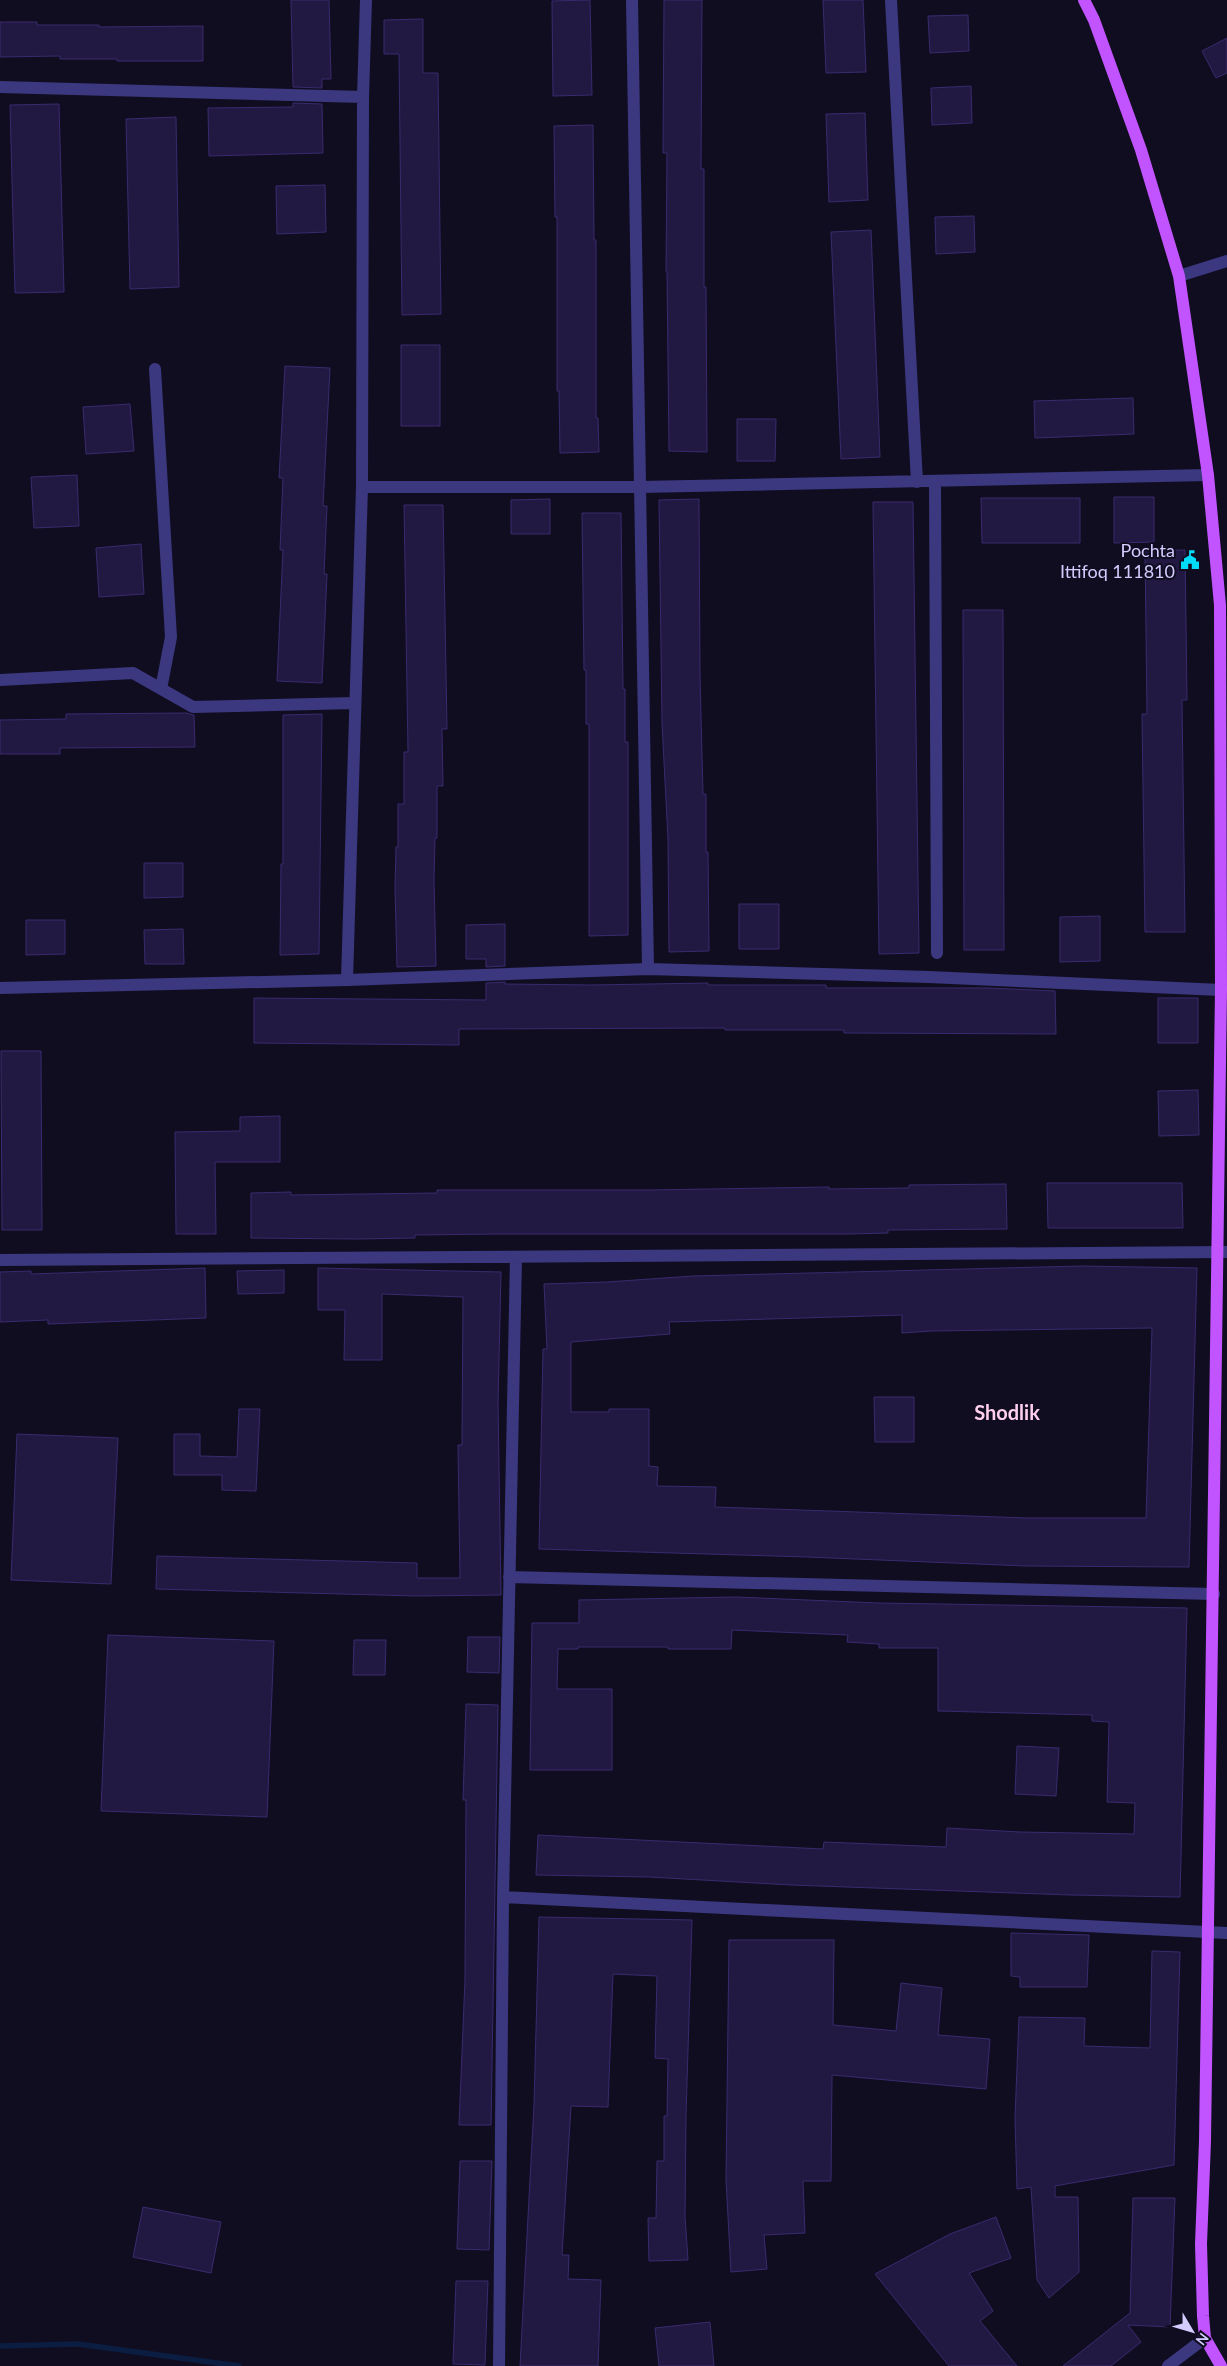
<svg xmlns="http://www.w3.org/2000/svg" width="1227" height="2366" viewBox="0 0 1227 2366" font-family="Lato,sans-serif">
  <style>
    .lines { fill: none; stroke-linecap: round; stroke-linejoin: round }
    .stream { stroke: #0b1e42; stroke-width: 5.5 }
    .building { fill: #221942; stroke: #392b6e; fill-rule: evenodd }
    .minor { stroke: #3b3880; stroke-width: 12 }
    .major { stroke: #c154ff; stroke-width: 12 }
    .labels { text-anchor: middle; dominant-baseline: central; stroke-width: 4; stroke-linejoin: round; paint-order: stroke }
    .poi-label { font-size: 18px; fill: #d3cdff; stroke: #110d21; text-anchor: end }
    .quarter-label { font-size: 20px; font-weight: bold; fill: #ffcfed; stroke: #110d21 }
  </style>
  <rect width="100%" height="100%" fill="#110d21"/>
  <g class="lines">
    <path class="stream" d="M0 2346 78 2344 239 2366"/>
  </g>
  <path class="building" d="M291 0H329L331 79H322V88L293 87Z
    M590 0 592 95 553 96 552 1Z
    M664 0H702L701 169H704V287H706L707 452 669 451 667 272H666L667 153H663Z
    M823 0H863L866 72 826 73Z
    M968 15 969 51 930 53 928 16Z
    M423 19V73H438L441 314 402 315 399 54H384V20Z
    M0 22H37V25H99V27L203 26V61H117V59H60V56L0 57Z
    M1227 38V73L1216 78 1202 51Z
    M971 86 972 123 932 125 931 88Z
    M293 103 322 104 323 153 209 156 208 108 293 107Z
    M59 104 64 292 15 293 10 105Z
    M865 113 868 200 829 202 826 114Z
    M176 117 179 287 130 289 126 119Z
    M593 125 594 240H596V418H598L599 452 560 453 559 391H557V217H555L554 126Z
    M325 185 326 232 277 234 276 186Z
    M974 216 975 252 936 254 935 217Z
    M871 230 880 457 841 459 831 232Z
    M401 345H440V426H401Z
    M285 366 330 368 323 506H327L324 574H327L322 683 277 681 283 550H280L283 478H279Z
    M1133 398 1134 434 1035 438 1034 401Z
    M130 404 134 451 86 454 83 407Z
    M737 419H776L775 461H737Z
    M77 475 79 526 34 528 31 477Z
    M1114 497H1154V542L1114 543Z
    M981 498H1080V543H982Z
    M550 499V534H511V500Z
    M699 499 700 677 703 794H706V852H708L709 951 669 952 668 839 662 723 659 500Z
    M873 502H913L919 953 879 954Z
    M404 505H443L447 729H442L443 786H437V838H435L434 880 436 966 397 967 395 888 396 847H398V804H404V752H408Z
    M582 513H621L623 689H625V742H628V935L589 936V724H586V670H584Z
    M141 544 144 594 99 597 96 548Z
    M1185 550 1187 700H1182L1185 932H1145L1142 714H1147L1145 551Z
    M963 610H1003L1004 950H964Z
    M186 713 194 715 195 747 60 748V754H0V720L66 719V714Z
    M322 714 319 954 280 955 281 864H283V715Z
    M144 863H183V897L144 898Z
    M739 904H779V949H739Z
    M1100 916V961L1060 962V917Z
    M26 920H65V954L26 955Z
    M505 924V966L486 967V959H466V925Z
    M183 929 184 964H145L144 930Z
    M505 982V984L592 985 708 983V985H826V988H989L1055 991 1056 1034 844 1033V1030H725V1028L459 1029V1045L254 1043V998L486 1000V983Z
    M1158 998H1198V1043H1158Z
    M1 1051H41L42 1230H2Z
    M1198 1090 1199 1135 1159 1136 1158 1091Z
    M280 1116V1162H215L216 1234H176L175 1132 240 1131V1117Z
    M1047 1183H1182L1183 1228H1048Z
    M1006 1184 1007 1229 888 1230V1233L848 1234H496L415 1235V1238L356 1239 251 1238V1193L291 1192V1195L437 1193V1190H650L829 1187V1189L909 1188V1185Z
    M1082 1266 1197 1268 1189 1567 1026 1566 807 1557 539 1549 543 1349H547L544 1284 607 1282 693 1276ZM902 1315V1333L931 1331 1152 1328 1146 1518H1027L715 1507 716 1487 657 1486 658 1467 649 1466V1409H609V1412H571V1342L670 1334 669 1322Z
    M205 1268 206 1318 48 1324V1320L0 1322V1272L31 1271V1274Z
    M318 1268 501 1272 498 1403 501 1595 416 1596 156 1589 157 1556 417 1563V1578H460L458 1445H462L463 1297 382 1294V1360H344L345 1310H318Z
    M284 1270V1293L238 1294 237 1271Z
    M874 1397H914V1442H875Z
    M239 1409H260L256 1491 222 1490V1475H174V1434H200V1456L237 1457Z
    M17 1434 118 1438 111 1584 11 1580Z
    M736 1597 878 1603 1187 1608 1180 1897 1070 1895 791 1885 649 1877 536 1875 538 1835 823 1849 824 1842 946 1847 947 1828 1020 1832 1134 1834 1135 1803 1107 1802 1109 1722 1092 1721V1715L938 1711V1648H879V1644L847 1642 848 1635 732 1630 731 1649H668V1647H578V1649H558L557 1689H612V1770H530L532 1623H579V1600Z
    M108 1635 274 1641 267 1817 101 1811Z
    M468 1637H500L499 1673 467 1672Z
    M354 1640H386L385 1675H353Z
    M466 1704 498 1705 491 2125H459L465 1979 466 1800H463Z
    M1017 1746 1059 1748 1056 1796 1015 1794Z
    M539 1917 692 1920 686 2115 685 2217 688 2260 649 2261 648 2218H656L657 2161H664V2116H667L668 2059 655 2058 657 1976 613 1974 608 2107 571 2106 562 2255H569L568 2279 601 2280 598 2366H520L534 2105Z
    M1011 1933 1089 1935 1087 1987H1020V1977L1011 1976Z
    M729 1940H834L833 2025 896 2031 901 1983 942 1988 938 2035 990 2039 986 2089 832 2075 831 2181H803L805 2233 764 2235 767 2269 731 2272 726 2180Z
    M1152 1951 1180 1952 1174 2165 1055 2186V2197H1078L1079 2272 1049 2298 1037 2280 1031 2187 1017 2189 1015 2118 1019 2017 1085 2018 1084 2046 1150 2048Z
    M460 2161H492L489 2250 457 2249Z
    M1133 2198H1175L1170 2327 1128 2325 1141 2342 1111 2366H1063L1130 2313Z
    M143 2207 221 2222 211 2273 133 2257Z
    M996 2217 1011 2258 969 2273 993 2311 980 2321 1017 2366H949L875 2274 950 2234Z
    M456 2281H488L485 2365 453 2364Z
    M710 2322 714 2366H659L655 2328Z"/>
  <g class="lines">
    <path class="minor" d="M632 0 648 969
      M891 0 917 482
      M0 87 363 97
      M1179 276 1227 261
      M155 369 171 637 161 689
      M935 482 937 953
      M362 487H641L1208 475
      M0 680 133 673 193 707 354 703
      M347 980 362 487 363 97 366 0
      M0 988 347 980 648 969 929 977 1221 990
      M0 1260 1227 1252
      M509 1577 1214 1594
      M503 1897 1227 1933
      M499 2366 503 1897 516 1257
      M1168 2366 1205 2338"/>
    <path class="major" d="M1084 0 1094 20 1141 150 1179 276 1208 475 1220 605 1221 990 1205 2141 1201 2244 1203 2316 1205 2338 1221 2366"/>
  </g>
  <defs>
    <g id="civic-bare" transform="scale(1.5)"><path d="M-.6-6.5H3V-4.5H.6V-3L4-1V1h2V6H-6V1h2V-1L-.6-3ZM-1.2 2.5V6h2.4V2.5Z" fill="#00dbf8" stroke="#110d21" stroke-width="2.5" paint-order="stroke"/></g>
  </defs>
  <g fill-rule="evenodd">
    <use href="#civic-bare" x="1190" y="560"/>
  </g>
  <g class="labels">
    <g class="poi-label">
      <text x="1175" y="550">Pochta<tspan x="1175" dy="21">Ittifoq 111810</tspan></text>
    </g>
    <g class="quarter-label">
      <text x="1007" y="1412">Shodlik</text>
    </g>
  </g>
  <g transform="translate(1192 2331) rotate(128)" stroke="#110d21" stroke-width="4" paint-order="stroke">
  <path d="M0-4L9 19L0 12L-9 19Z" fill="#d3cdff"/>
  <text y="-8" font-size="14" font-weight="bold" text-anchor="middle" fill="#d3cdff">N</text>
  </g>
</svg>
